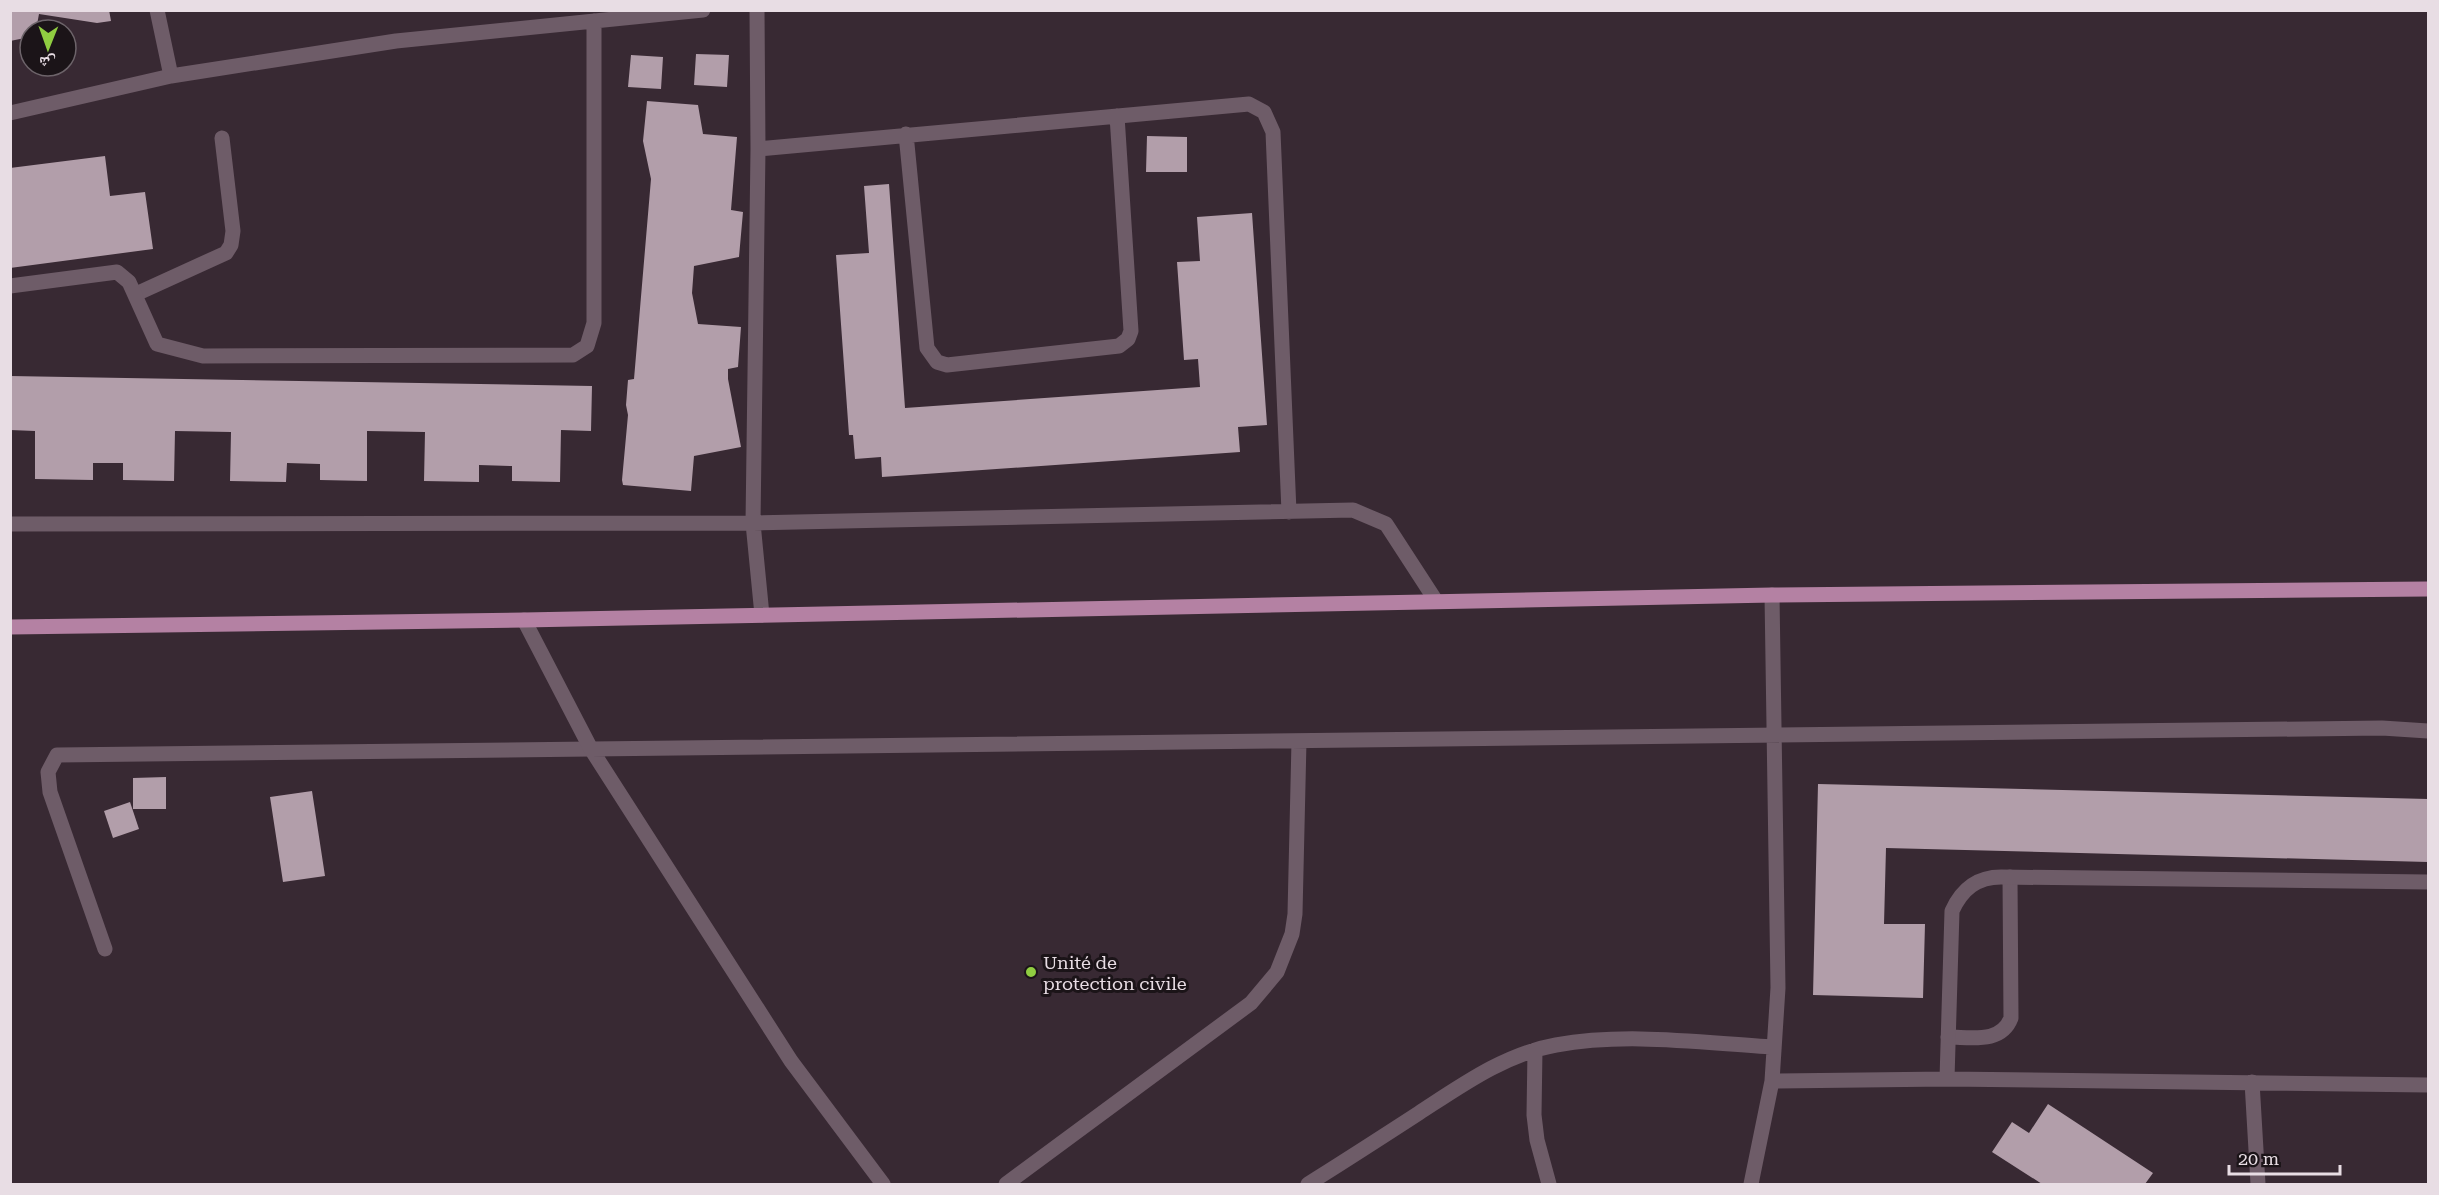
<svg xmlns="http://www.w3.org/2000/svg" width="2439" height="1195" viewBox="0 0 2439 1195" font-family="'Roboto Serif','Noto Naskh Arabic',serif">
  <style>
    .building { fill: #b29eaa }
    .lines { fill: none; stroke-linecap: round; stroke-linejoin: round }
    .service { stroke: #6e5c68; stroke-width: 15 }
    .minor { stroke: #6e5c68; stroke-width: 15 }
    .primary { stroke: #b481a3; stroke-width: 15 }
    .poi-dot { fill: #90cd41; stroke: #1b1418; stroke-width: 2 }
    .labels { text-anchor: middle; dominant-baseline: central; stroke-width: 6; stroke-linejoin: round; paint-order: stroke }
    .poi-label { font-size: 18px; fill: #e8dde4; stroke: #1b1418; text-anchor: start }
  </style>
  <rect width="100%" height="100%" fill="#382933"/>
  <path class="building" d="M10 10H109L111 21 97 23 39 14 36 30H30V37L10 41Z
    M696 54 729 55 727 87 694 85Z
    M631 55 663 57 661 89 628 87Z
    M647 101 698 105 703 134 737 137 731 210 743 212 739 257 694 266 692 293 698 324 741 327 738 367 728 369V379L741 447 694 456 691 491 623 485 622 480 628 415 626 405 628 380 634 379 651 179 643 141Z
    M1147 136 1187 137V172H1146Z
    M105 156 110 196 145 192 153 249 10 268V168Z
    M889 184 905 408 1200 387 1198 359 1184 360 1177 262 1200 261 1197 217 1252 213 1267 425 1238 427 1240 452 882 477 881 457 855 459 853 435H849L836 255 869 253 864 186Z
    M10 376 592 386 591 431 561 430 560 482 512 481V466L479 465V482L424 481 425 432 367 431V481L320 480V464L287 463 286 482 230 481 231 432 175 431 174 481 123 480V463H93V480L35 479V431L10 430Z
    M166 777V809H133V778Z
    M1818 784 2428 799V862L1886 848 1884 924H1925L1923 998 1813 995Z
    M312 791 325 876 283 882 270 797Z
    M130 802 139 829 113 838 104 811Z
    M2048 1104 2153 1173 2145 1184H2042L1992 1152 2012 1122 2029 1133Z"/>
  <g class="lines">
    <path class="service" d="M136 294 226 253 231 245 233 231 222 138
      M105 949 50 792 48 772 57 755 591 749
      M1948 1037C1971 1037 2001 1044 2011 1018L2010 877"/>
    <path class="minor" d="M157 10 171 76
      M757 10 758 149 753 523 762 615
      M10 113 171 76 396 41 703 10
      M906 134 927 348 937 362 947 365 1119 346 1128 339 1131 331 1117 116
      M758 149 1249 104 1264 112 1273 132 1289 512
      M10 286 117 272 129 282 157 344 203 356 573 355 587 346 594 323V21
      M10 524 753 523 1353 510 1386 524 1436 601
      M524 620 591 749 791 1061 883 1184
      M591 749 2382 728 2428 731
      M1535 1050 1534 1115 1537 1140 1549 1184
      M1947 1079 1952 911C1962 889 1977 877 2001 877L2428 882
      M1772 1081 1947 1079 2428 1085
      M2252 1082 2258 1184
      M1006 1184 1251 1003 1277 972 1292 934 1295 914 1299 741
      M1308 1184C1345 1161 1382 1137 1419 1113 1462 1085 1505 1054 1556 1045 1627 1032 1703 1043 1774 1047
      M1751 1184 1772 1081 1778 988 1772 595"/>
    <path class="primary" d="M10 627 524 620 1772 595 2428 589"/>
  </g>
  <circle class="poi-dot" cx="1031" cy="972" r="6"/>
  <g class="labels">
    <g class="poi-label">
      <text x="1043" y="962">Unité de<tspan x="1043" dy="21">protection civile</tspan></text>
    </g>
  </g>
  <rect width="2439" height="1195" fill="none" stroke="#e8dde4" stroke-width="24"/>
  <g transform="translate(48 48) rotate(181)"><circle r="28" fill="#1b1418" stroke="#6d646a" stroke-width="1.5"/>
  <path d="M0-4.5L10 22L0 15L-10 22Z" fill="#90cd41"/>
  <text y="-9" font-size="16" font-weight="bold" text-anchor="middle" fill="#e8dde4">ش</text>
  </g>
  <path d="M2229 1165v9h111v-9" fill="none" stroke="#e8dde4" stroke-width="3"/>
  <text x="2238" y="1165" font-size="18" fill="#e8dde4" stroke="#1b1418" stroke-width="4.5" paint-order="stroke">20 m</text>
</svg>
